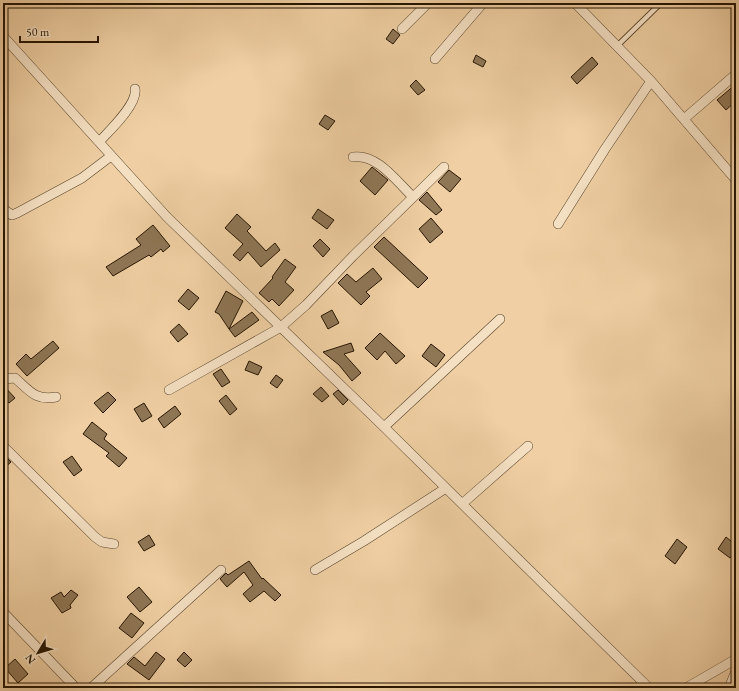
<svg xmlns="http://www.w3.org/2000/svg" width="739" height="691" viewBox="0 0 739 691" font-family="'EB Garamond',serif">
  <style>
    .building { fill: #8f7655; stroke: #261501 }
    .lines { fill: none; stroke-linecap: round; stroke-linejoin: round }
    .lane-casing { stroke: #58442a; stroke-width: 6 }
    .street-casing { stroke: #58442a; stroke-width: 10 }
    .lane { stroke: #f5e0c3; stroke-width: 4.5 }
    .street { stroke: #f5e0c3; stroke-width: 9 }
  </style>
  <rect width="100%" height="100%" fill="#efcfa3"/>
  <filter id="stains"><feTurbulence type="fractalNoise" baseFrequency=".005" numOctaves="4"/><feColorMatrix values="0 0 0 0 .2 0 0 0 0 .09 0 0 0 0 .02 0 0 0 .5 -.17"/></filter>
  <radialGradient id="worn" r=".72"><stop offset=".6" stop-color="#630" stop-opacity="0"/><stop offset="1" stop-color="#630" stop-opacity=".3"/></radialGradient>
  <path class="building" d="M393 29 400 35 393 44 386 39Z
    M476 55 486 61 483 67 473 62Z
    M592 57 598 64 577 84 571 77Z
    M416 80 425 90 418 95 410 86Z
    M736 84V101L726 110 717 100Z
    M325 115 335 121 328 130 319 124Z
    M372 167 388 180 375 195 360 181Z
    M449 170 461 179 450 192 438 182Z
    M427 192 442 210 436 215 419 200Z
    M318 209 334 220 327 229 312 218Z
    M237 214 251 227 247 231 266 251 275 243 280 250 261 267 248 252 240 261 233 255 243 244 225 228Z
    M431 218 443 232 430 243 419 229Z
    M153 225 170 246 163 252 161 249 151 257 149 255 113 276 106 267 141 245 136 239Z
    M384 237 428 278 418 288 374 247Z
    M320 239 330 249 323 257 313 246Z
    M285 259 296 267 285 282 294 290 279 306 272 299 269 302 259 293 273 278 272 277Z
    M373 268 382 279 366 292 370 296 361 305 338 283 347 274 356 282Z
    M188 289 199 298 189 310 178 301Z
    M226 291 243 301 229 329 219 314 215 312Z
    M332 310 339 323 328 329 321 316Z
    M252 312 259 320 235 337 229 329Z
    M179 324 188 334 178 342 170 332Z
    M380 333 405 356 396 364 385 351 377 360 365 348Z
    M53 341 59 348 27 376 16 364 26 354 31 359Z
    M351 343 354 351 344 354 361 373 352 381 339 365 323 352Z
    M431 344 445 355 436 367 422 356Z
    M249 361 262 367 258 375 245 370Z
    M221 369 230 382 222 387 213 374Z
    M276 375 283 380 277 388 270 383Z
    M3 385 15 398 9 403 3 397Z
    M321 387 329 396 322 402 313 394Z
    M338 390 348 400 343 405 333 394Z
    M108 392 116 400 103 413 94 403Z
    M226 395 237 409 230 415 219 401Z
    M144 403 152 416 142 422 134 409Z
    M175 406 181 414 164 428 158 419Z
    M92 422 107 434 104 439 127 458 119 467 106 456 109 453 83 434Z
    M3 454 11 462 3 469Z
    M72 456 82 470 74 476 63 462Z
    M149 535 155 545 144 551 138 542Z
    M726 537 736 545V550L730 558 718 549Z
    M677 539 687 547 675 564 665 556Z
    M249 561 262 579 263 578 281 595 275 601 264 591 250 602 243 594 253 585 244 572 227 587 220 579 226 573 228 575Z
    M139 587 152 602 140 612 127 597Z
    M71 590 78 595 70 605 71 608 62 613 51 598 61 592 64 597Z
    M131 613 144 623 132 638 119 628Z
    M156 652 165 659 149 680 127 664 134 657 145 666Z
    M184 652 192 660 185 667 177 660Z
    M15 659 28 674 18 683 5 668Z"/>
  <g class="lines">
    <g class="lane-casing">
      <path id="lane" d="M617 46 661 3"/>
    </g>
    <g class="street-casing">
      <path id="street" d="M575 3 651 81 736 180
        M402 29 428 3
        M3 36 167 217 384 427 649 688
        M435 59 483 3
        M684 119 736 74
        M99 142C109 131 138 104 135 89
        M353 157C377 153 397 182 413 197
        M3 209 12 215 17 213 82 178 111 156
        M558 224 605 149 651 81
        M3 379 15 378C29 390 35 401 56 397
        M169 390 281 327 306 305 353 256 444 167
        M384 427 500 319
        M3 446 95 537 102 542 114 544
        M462 504 528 446
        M315 570 364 541 446 488
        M3 612 76 688
        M91 688 221 570
        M686 688 736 659
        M729 688 736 671"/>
    </g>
    <use href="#lane" class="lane"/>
    <use href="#street" class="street"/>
  </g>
  <rect width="739" height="691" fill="none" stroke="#efcfa3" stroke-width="16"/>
  <rect x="4" y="4" width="731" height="683" fill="none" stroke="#261501" stroke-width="2"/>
  <rect x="8" y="8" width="723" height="675" fill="none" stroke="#261501"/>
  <g transform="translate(38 653) rotate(232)" stroke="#f5e0c3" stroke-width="3" paint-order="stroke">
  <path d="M0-3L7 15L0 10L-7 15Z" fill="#261501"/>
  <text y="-6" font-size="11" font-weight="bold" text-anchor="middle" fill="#261501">N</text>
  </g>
  <path d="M20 36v6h78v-6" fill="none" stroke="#261501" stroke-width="2"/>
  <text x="26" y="36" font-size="12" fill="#261501" stroke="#f5e0c3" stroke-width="3" paint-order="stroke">50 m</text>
  <rect width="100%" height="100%" filter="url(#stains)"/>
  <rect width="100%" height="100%" fill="url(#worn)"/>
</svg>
